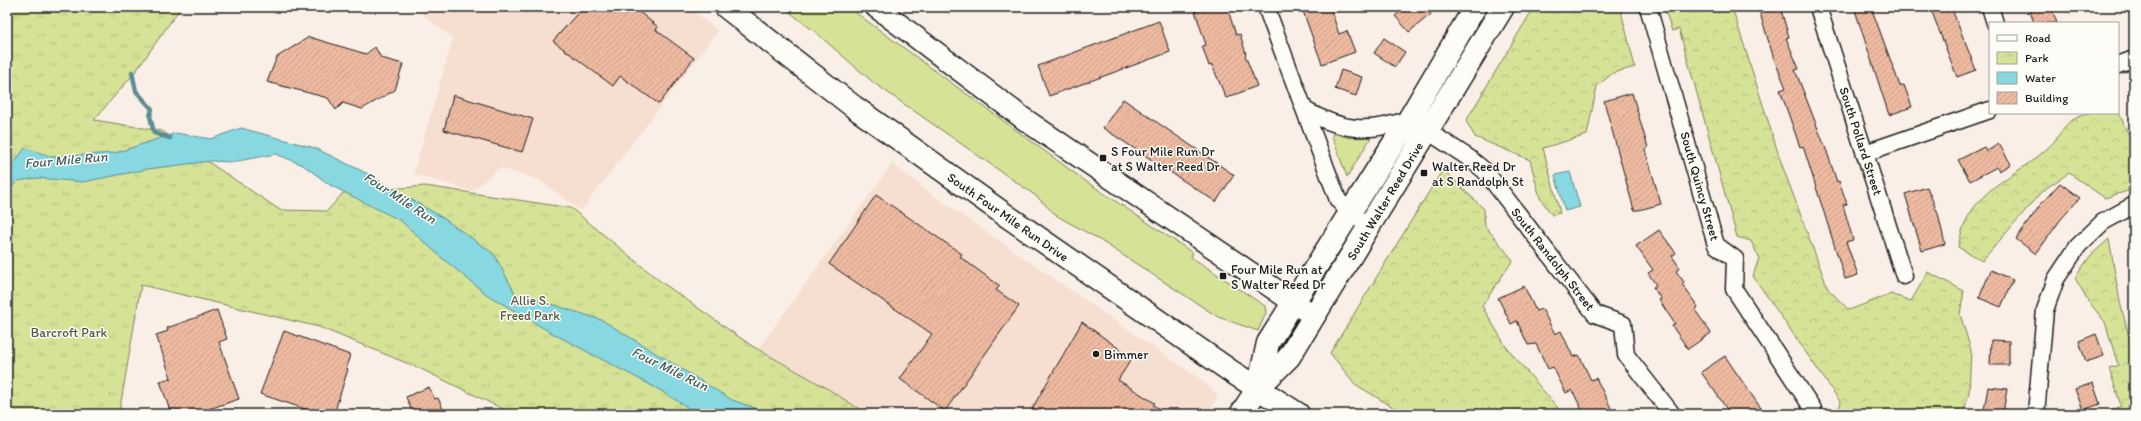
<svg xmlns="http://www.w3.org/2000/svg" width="2141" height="421" viewBox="0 0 2141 421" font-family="Itim,sans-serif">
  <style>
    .built { fill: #f6dfd1 }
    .grass { fill: #d6e397; stroke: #79805a }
    .forest { fill: url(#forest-crowns); stroke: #79805a }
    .park { fill: url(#park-tufts); stroke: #79805a }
    .water { fill: #87d8e1; stroke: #5c8d92 }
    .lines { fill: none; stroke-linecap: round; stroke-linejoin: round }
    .stream { stroke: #5c8d92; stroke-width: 4.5 }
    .building { fill: url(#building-hatch); stroke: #1c1c1c }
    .minor-casing { stroke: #1c1c1c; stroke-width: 19 }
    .tertiary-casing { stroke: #1c1c1c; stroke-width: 24 }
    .secondary-casing { stroke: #1c1c1c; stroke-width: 25 }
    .minor { stroke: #fdfcf7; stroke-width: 16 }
    .tertiary { stroke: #fdfcf7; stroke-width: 21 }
    .secondary { stroke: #fdfcf7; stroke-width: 22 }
    .poi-dot { fill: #1c1c1c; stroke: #fdfcf7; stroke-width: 1.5 }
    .labels { text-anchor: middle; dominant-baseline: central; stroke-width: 3; stroke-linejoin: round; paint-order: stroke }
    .street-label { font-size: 13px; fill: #1c1c1c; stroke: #fdfcf7 }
    .poi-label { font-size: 13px; fill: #1c1c1c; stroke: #fdfcf7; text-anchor: start }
    .park-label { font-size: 13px; fill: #545841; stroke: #fdfcf7 }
    .water-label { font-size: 14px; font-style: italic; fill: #415e61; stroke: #fdfcf7 }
  </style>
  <defs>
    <pattern id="forest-crowns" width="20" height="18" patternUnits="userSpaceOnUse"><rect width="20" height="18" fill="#d6e397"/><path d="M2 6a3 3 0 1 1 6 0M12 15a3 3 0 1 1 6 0" fill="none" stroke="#b7c282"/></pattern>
    <pattern id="park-tufts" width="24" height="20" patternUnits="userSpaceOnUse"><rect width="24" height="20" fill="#d6e397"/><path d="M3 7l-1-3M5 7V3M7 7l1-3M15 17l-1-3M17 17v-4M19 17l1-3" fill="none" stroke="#b7c282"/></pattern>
    <pattern id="building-hatch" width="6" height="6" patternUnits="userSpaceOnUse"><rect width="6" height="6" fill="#eebaa1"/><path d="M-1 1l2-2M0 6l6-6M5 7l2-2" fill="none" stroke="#cc9f8a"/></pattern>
  </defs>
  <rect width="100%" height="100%" fill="#faefe6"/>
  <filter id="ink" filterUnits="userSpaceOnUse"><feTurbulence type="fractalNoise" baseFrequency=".025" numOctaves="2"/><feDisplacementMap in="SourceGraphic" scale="8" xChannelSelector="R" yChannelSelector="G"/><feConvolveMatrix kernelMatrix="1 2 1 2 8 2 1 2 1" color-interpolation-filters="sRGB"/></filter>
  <g filter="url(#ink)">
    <path class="built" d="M414 7H688L718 31 581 211 539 180 500 168 472 191 413 174 453 39Z
      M892 164 943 202 1200 379 1218 395 1208 414H867L825 387 758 349Z"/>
    <path class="grass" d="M783 7H848L1084 180 1193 253 1191 257 1265 306 1266 313 1258 331 1218 317 1095 237 1057 216 1036 196 874 83 814 31Z
      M1333 133 1350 138 1370 136V139L1347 177 1332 136Z
      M1346 235 1353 239 1329 279 1324 276 1328 265Z"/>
    <path class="forest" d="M1534 7H1620L1635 67 1613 73 1597 86 1587 135 1543 148 1560 213 1552 215 1540 198 1530 160 1475 137 1466 121Z
      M1664 7H1732L1781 162 1828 289 1849 310 1891 294 1911 301 1928 272 1964 291 1960 314 1971 350 1969 393 1963 414H1836L1841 403 1753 276 1759 258 1751 241 1737 237 1679 29 1672 31Z
      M2118 111 2134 147V189L2105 198 2069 173 2042 191 1982 261 1958 247C1969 186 2014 181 2051 145 2058 138 2063 126 2071 121 2085 111 2101 113 2118 113Z
      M1443 169 1484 209 1485 226 1513 260 1482 306 1507 348 1563 414H1404L1355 384 1330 353Z
      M2109 239 2120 302 2134 356V414H2100L2121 406 2109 368 2118 365 2105 322 2089 302 2075 278 2090 256Z"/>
    <path class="park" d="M7 7H181L136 71 94 120 162 131 280 210 327 211 343 193 425 186 571 208 660 281 752 346 825 387 867 414H513L421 369 319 327 141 285 119 414H7Z"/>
    <path class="water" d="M241 128 315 148 366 173 443 218 494 254 517 297 535 299 602 320 732 400 772 414H698L658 389 550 332 486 294 442 258 401 221 330 185 303 165 276 154 232 162 211 161 148 169 83 182 37 178 18 181 7 192V166H12L25 148 53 157 115 153 176 133 211 139Z
      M1570 172 1580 207 1565 211 1555 175Z"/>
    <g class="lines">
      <path class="stream" d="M132 72 136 91 152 109 150 116 154 133 170 138"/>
    </g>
    <path class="building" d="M583 7H633L658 27 656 30 694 58 659 104 620 76 613 86 553 41Z
      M1207 7H1227L1236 35 1240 34 1246 54 1245 55 1257 86 1226 98 1212 65 1209 66 1202 46 1206 45 1195 11Z
      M1317 7H1330L1339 34 1347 31 1355 52 1322 64 1303 11Z
      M1406 7H1424L1431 14 1409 32 1395 16Z
      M1758 7H1780L1789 37 1786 38 1799 69 1795 70 1827 152 1837 182 1839 181 1847 204 1843 205 1853 240 1846 242 1858 275 1845 279 1803 146 1800 147 1780 90 1786 88 1774 59Z
      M1854 7H1871L1900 86 1904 85 1912 107 1889 115Z
      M1930 7H1951L1976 70 1957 77Z
      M2029 7H2051L2057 23H2034Z
      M1159 21 1170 52 1049 96 1038 66Z
      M309 37 366 54 375 47 381 58 403 64 395 90 362 109 343 103 336 110 328 98 267 82 277 57Z
      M1384 38 1405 52 1395 67 1374 53Z
      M1341 70 1362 77 1356 96 1335 89Z
      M1632 93 1648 148 1645 149 1661 204 1639 210H1634L1604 101Z
      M453 95 533 119 522 152 444 130Z
      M1123 99 1234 175 1216 202 1103 128Z
      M1999 144 2011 164 1999 171 1997 167 1970 181 1958 160 1984 147 1987 151Z
      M2060 183 2080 198 2061 219 2036 254 2016 239 2041 204Z
      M1927 187 1938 214 1945 244 1922 251 1905 194Z
      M876 195 962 254 960 257 1000 286 996 290 1019 306 945 411 900 379 932 334 829 264Z
      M1659 230 1676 253 1672 256 1680 268 1676 271 1684 282 1682 284 1698 307 1695 310 1711 333 1688 349 1672 326 1675 324 1659 300 1661 299 1653 287 1656 285 1648 273 1653 270 1636 246Z
      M1991 270 2013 280 2001 307 1979 298Z
      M1524 286 1536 311 1542 309 1555 334 1561 331 1573 357 1579 355 1591 380 1596 378 1614 414H1584L1572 390 1566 393 1553 367 1548 369 1536 344 1528 345 1517 321 1511 324 1498 298Z
      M217 310 227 339 219 342 239 399 194 414H171L160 381 171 378 156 335 168 331 167 328Z
      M1082 322 1132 358 1118 380 1155 403 1153 405 1168 414H1029Z
      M284 331 350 355 346 368 348 369 334 414H320L260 394Z
      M2096 334 2104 356 2086 362 2079 341Z
      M1991 340 2009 341V365H1990Z
      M1725 356 1733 368 1765 414H1730L1718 396 1701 372Z
      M2093 383 2100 404 2083 410 2075 389Z
      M429 387 435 399 438 398 444 411 437 414H413L406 397Z
      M1988 387 2007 389 2003 413 1984 410Z"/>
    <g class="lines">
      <g class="minor-casing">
        <path id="minor" d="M1266 7 1338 200 1350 213 1359 219
          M1648 7 1716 245 1735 259 1734 289 1813 409
          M1818 7 1904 276
          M1990 7 1995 23
          M2118 65 2134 59
          M1305 110C1342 131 1369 134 1409 119L1469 158 1485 171 1595 314 1623 324 1626 355 1672 414
          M1865 153 1990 110
          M2036 414 2045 310 2056 279 2078 246 2103 222 2134 205"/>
      </g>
      <g class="tertiary-casing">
        <path id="tertiary" d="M876 7 1024 119 1314 316"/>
      </g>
      <g class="secondary-casing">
        <path id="secondary" d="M726 7 854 107 1004 214 1232 372 1298 414
          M1258 388 1268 343 1409 119 1475 7
          M1241 414 1258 388 1289 357 1503 7"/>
      </g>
      <use href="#minor" class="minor"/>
      <use href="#tertiary" class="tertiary"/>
      <use href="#secondary" class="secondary"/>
    </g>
  </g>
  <g class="poi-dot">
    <rect x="1099" y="154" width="8" height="8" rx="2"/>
    <rect x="1420" y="169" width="8" height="8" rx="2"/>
    <rect x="1219" y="272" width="8" height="8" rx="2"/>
    <circle cx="1096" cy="354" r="4"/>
  </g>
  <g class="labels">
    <g class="street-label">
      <text transform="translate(1861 141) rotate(72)">South Pollard Street</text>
      <text transform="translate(1700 186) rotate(74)">South Quincy Street</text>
      <text transform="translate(1385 201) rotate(-59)">South Walter Reed Drive</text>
      <text transform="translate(1008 217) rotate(35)">South Four Mile Run Drive</text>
      <text transform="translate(1553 259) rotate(52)">South Randolph Street</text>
    </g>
    <g class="poi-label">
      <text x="1111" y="151">S Four Mile Run Dr<tspan x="1111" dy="15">at S Walter Reed Dr</tspan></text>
      <text x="1432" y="166">Walter Reed Dr<tspan x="1432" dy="15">at S Randolph St</tspan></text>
      <text x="1231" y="269">Four Mile Run at<tspan x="1231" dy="15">S Walter Reed Dr</tspan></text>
      <text x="1104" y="354">Bimmer</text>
    </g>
    <g class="park-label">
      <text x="530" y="300">Allie S.<tspan x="530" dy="15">Freed Park</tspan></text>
      <text x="69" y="332">Barcroft Park</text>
    </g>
    <g class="water-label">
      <text transform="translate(66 160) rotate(-5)">Four Mile Run</text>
      <text transform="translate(400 198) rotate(33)">Four Mile Run</text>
      <text transform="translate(670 369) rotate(26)">Four Mile Run</text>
    </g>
  </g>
  <rect width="2141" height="421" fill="none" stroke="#fdfcf7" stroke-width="24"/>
  <rect x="12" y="12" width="2117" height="397" fill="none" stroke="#1c1c1c" stroke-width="1.5" filter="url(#ink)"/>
  <rect x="1989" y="22" width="130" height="92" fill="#fdfcf7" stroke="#a3a29f"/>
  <rect x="1997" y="35" width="20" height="6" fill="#fdfcf7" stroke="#a3a29f"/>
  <text x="2025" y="42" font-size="12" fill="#1c1c1c">Road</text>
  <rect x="1997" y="52" width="20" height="12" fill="url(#park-tufts)" stroke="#a3a29f"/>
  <text x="2025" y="62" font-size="12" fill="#1c1c1c">Park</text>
  <rect x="1997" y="72" width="20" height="12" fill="#87d8e1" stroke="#a3a29f"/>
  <text x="2025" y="82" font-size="12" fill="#1c1c1c">Water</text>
  <rect x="1997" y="92" width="20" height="12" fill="url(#building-hatch)" stroke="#a3a29f"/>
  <text x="2025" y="102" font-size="12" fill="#1c1c1c">Building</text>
</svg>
